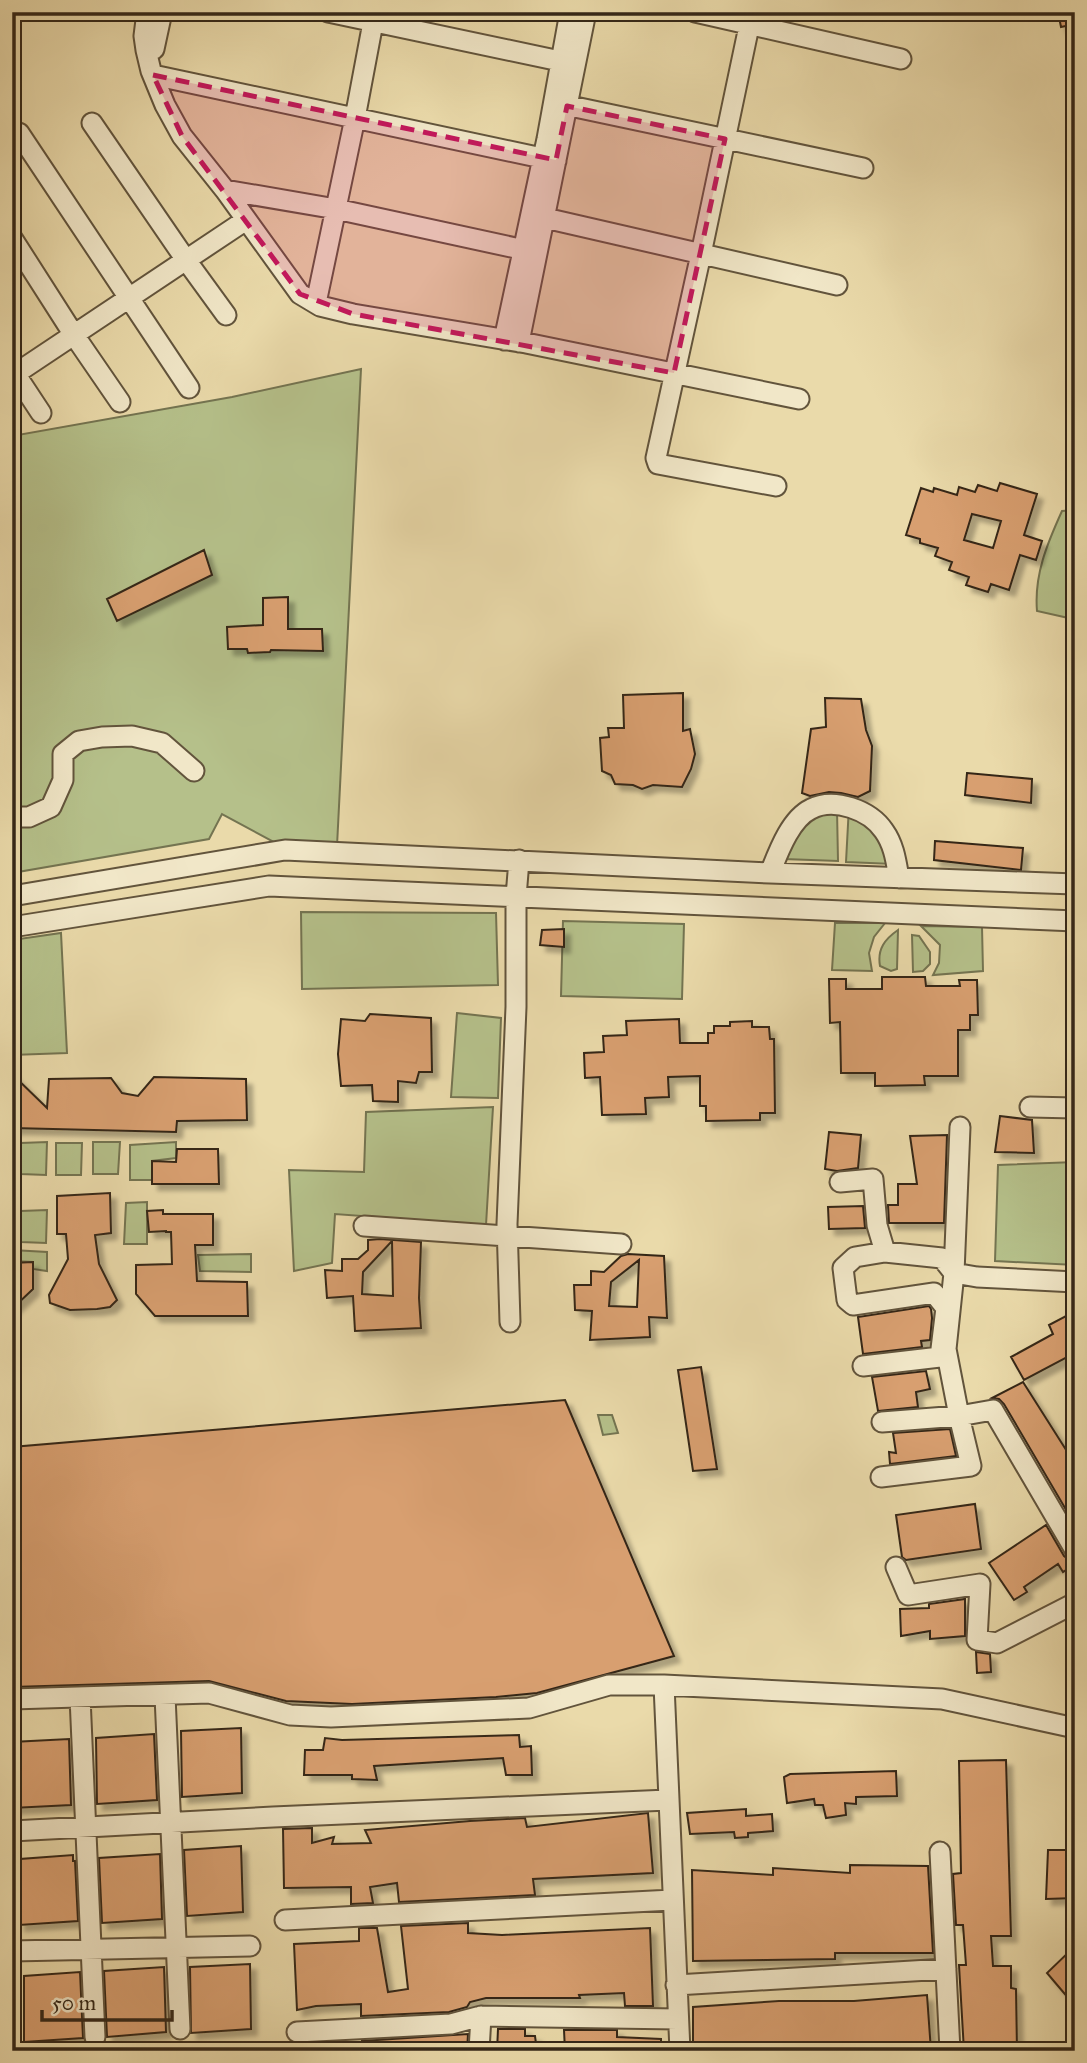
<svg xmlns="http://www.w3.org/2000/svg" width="1087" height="2063" viewBox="0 0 1087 2063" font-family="'IM FELL Great Primer',serif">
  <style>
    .green { fill: #b5c08a; stroke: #747451; stroke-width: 2 }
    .building { fill: #d89f70; stroke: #342718; stroke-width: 2; fill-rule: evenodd; filter: url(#shadow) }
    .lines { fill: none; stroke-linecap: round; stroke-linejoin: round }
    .street-casing { stroke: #62543c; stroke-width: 23 }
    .street { stroke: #f1e7c8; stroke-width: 19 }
    .marked { fill: #c2185b; fill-opacity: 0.2; stroke: #c2185b; stroke-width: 5; stroke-dasharray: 14 9; stroke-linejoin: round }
  </style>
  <defs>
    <filter id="shadow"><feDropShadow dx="6" dy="6" stdDeviation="2" flood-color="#0004"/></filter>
  </defs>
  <rect width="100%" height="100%" fill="#eadaaa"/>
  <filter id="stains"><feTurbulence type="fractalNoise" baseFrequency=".00286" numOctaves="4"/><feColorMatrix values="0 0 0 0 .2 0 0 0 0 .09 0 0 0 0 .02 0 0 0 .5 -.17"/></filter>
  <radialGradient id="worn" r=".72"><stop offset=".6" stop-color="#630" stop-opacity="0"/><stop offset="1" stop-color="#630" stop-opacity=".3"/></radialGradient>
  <path class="green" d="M361 369 337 846 283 847 222 814 209 839 12 873V436L232 397Z
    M1075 510V611L1073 619 1037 611C1034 575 1047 544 1062 511Z
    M849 806 883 829 893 864 846 862Z
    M810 809 837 810 838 861 784 859Z
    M301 912 496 913 498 985 302 989Z
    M563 921 684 924 682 999 561 996Z
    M835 923H885L874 937 869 953 872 971 832 970Z
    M921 926 982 927 983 971 933 975 939 963 940 945Z
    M898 930 897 969 891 971 880 966C877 949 885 939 898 930Z
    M61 933 67 1053 12 1055V940Z
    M912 935 919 936 930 952V964L923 971 913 972Z
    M457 1013 501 1018 498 1098 451 1097Z
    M493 1107 486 1225 335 1214 332 1263 294 1271 289 1170 364 1172 366 1112Z
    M47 1142 46 1175 21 1174V1143Z
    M93 1142H120L118 1174H93Z
    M176 1142V1158L152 1161V1180H130V1145Z
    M56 1143H82L81 1175H56Z
    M1075 1162V1265L995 1261 998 1165Z
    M147 1202V1244H124L126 1203Z
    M47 1210 46 1243 21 1242V1211Z
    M12 1250 47 1252V1271L33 1269V1262L12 1261Z
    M251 1254V1272L200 1271 198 1255Z
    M598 1415H612L618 1433 603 1435Z"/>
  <path class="building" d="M1058 12H1075V24L1061 27Z
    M1000 483 1037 494 1024 535 1042 541 1036 560 1020 555 1009 590 991 584 988 592 966 585 969 577 949 570 952 562 935 556 938 548 920 543V539L906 535 921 488 933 492 934 488 957 495 959 487 975 492 978 485 997 491ZM972 514 1001 521 993 548 964 540Z
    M204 550 212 575 117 621 107 599Z
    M288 597V629H322L323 651 271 650 270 652 248 653 247 649H228L227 627 263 625V598Z
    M683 693V731L690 729 695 754 691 769 682 787 653 785 642 789 633 785 615 784 611 775 602 771 600 738 609 737 608 728H624L623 695Z
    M825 698 861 699 866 730 872 746 870 791 858 797 841 793 829 792 810 796 802 793 811 729 826 727Z
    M967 773 1032 779 1031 803 965 795Z
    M935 841 1023 848 1021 870 934 860Z
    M564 929V947L540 945 542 930Z
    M882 977H925L926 986H960L959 980H977L978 1015H970V1030H958V1076H924L925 1085 875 1086V1073H841L840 1022 830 1023 829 979H846V989H882Z
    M370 1014 431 1018 432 1072H419L416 1083 398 1081V1102L373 1101 372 1085 341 1086 338 1054 341 1019 365 1021Z
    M679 1019 680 1043H708V1033H714V1026H730V1022L752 1021V1027H769L770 1039H774L775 1113H760V1120L706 1121V1106H700V1076L668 1077 669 1097 645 1098 646 1114 602 1115 600 1077 585 1078 584 1053 604 1052 603 1036 627 1035 626 1021Z
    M12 1074 47 1108 49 1079 111 1078 122 1093 138 1096 154 1077 246 1079 247 1120 177 1121 176 1132 12 1128Z
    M1000 1116 1032 1120 1034 1153 995 1152Z
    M829 1132 861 1135 858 1168 837 1171 825 1169Z
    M947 1135 944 1223H889L888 1205H898V1184H917L910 1136Z
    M177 1149H218L219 1184H152V1161L176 1162Z
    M110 1193 111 1233 95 1235 99 1264 117 1300 110 1307 97 1309 70 1310 50 1303 49 1295 68 1259 66 1234H57V1196Z
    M863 1206 865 1228 829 1229 828 1207Z
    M163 1210V1214H213V1245H195L197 1281 247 1282 248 1316H155L136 1294V1265L172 1264 171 1232H166V1231L149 1232 147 1211Z
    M380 1239 421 1242 419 1298 421 1328 355 1331 353 1296 327 1298 325 1270 342 1271V1259H358L368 1250V1240ZM392 1241 393 1296 362 1294 363 1272Z
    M628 1254 664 1256 667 1318 649 1317 650 1337 590 1340 592 1311 575 1310 574 1285H591V1271L604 1272 621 1256ZM639 1260 637 1307 609 1306 611 1282Z
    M33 1262V1289L12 1309V1263Z
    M929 1306 931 1309 932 1318 930 1340 921 1341 922 1347 863 1354 858 1317Z
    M1066 1316 1075 1331V1353L1024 1380 1011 1357 1053 1334 1049 1325Z
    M701 1367 717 1469 693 1471 678 1370Z
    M926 1371 930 1389 916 1392 918 1407 878 1411 872 1377Z
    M1023 1382 1075 1464V1525L1004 1404 999 1399 992 1398Z
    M565 1400 674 1656 537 1693 496 1697 352 1704 286 1701 209 1681 12 1687V1447Z
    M950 1429 956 1456 890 1464 889 1452 896 1453 893 1433Z
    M975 1504 981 1549 906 1560 902 1557 896 1515Z
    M1046 1525 1064 1556 1075 1564 1063 1572 1058 1564 1024 1587 1027 1592 1014 1600 989 1563Z
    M965 1599V1636L930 1639V1631L901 1636 900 1609 929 1608V1604Z
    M976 1652 990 1654 991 1672 977 1673Z
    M241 1728 242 1793 182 1797 181 1731Z
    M154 1734 157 1800 97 1804 96 1738Z
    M519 1735 520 1747 531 1746 532 1775H506L503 1758 374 1766 377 1780 352 1779V1775H304L305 1750H323L325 1738 342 1740Z
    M69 1739 71 1805 12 1808V1742Z
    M1006 1760 1011 1936H991L993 1966H1011V1988L1016 1989 1017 2051H964L959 1965H966L963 1925H956L953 1874 961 1873 959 1761Z
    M896 1771 897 1796 856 1797V1804L845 1803 846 1815 826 1818 823 1805H815L814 1799 787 1803 784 1777 790 1774Z
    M746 1809V1816L772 1814 773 1831 748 1833V1837L735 1838 734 1832 690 1834 687 1813Z
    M648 1813 653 1873 533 1879 535 1895 399 1902 397 1883 370 1887 373 1903 351 1904V1887L284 1888 283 1829 312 1828V1843L334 1837 332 1844 371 1843 365 1830 470 1821 525 1818 527 1827Z
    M241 1846 243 1912 187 1916 184 1850Z
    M1048 1850H1075V1898L1046 1899Z
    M160 1854 162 1919 102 1923 99 1858Z
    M73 1855V1861H75L78 1921 19 1925 20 1859Z
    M850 1865 928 1866 933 1953H835V1959L693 1961 692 1870 773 1875V1868L850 1873Z
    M468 1923V1933L502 1935 650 1928 653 2006H625L624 1993 579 1995 580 1998H486L470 2002 467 2007 449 2012 361 2016V2004L316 2006 297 2010 294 1944 359 1941V1928H377L388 1992 408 1989 401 1926Z
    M1075 1946V2006L1047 1973Z
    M250 1964 251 2029 191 2033 190 1967Z
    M164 1967 166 2032 107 2037 104 1971Z
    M80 1972 83 2038 24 2042V1976Z
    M927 1995 931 2051H693V2007L779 2001H854Z
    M498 2029H525V2036H535L537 2051H497Z
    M564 2030H617V2037L661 2039V2051H565Z
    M468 2034 467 2051H362V2041Z"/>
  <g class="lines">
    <g class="street-casing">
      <path id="street" d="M147 12 144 36 146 50 151 71 165 105 182 136 225 190 300 294 320 306 353 314 526 343 799 399
        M328 12 574 64
        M695 12 901 59
        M752 12 701 254 656 458 658 464 776 486
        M154 49 162 12
        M153 75 556 161
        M556 103 863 168
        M92 123 186 260 226 315
        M19 133 189 388
        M225 190 336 209 534 252
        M545 218 837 285
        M12 238 74 335 120 402
        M316 303 355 118 375 12
        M504 340 547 139 570 12
        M519 342 586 12
        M12 369 41 413
        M12 376 246 220
        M12 817H29L51 807 63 780V754L79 741 102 737 132 736 162 743 194 771
        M770 873C778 853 790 819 811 809 834 797 870 810 884 831 894 845 896 861 899 878
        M12 896 285 850 770 873 1075 884
        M12 927 269 886 1075 921
        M1030 1107 1075 1108
        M840 1182 873 1179 877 1225 885 1252 942 1258 954 1273
        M364 1226 621 1244
        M954 1273 960 1127
        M510 1322 507 1224 516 1007V897L519 860
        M863 1366 940 1357 946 1308 934 1293 853 1305 847 1300 843 1268 855 1257 885 1252
        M882 1422 959 1416 946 1349 954 1273 977 1277 1075 1282
        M881 1477 971 1466 959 1416 993 1410 1075 1550
        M896 1567 908 1595 980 1584 977 1640 997 1643 1075 1603
        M664 1685 680 2051
        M165 1696 180 2029
        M80 1697 95 2037
        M12 1699 209 1693 290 1715 331 1717 529 1708 609 1685H664L942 1699 1075 1728
        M12 1831 273 1817 668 1800
        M940 1852 950 2051
        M285 1920 672 1900
        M12 1951 250 1946
        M676 1985 946 1969
        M297 2032 451 2024 481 2016 678 2019
        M479 2051 481 2016"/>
    </g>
    <use href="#street" class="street"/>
  </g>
  <path class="marked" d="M153 75 556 160 567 106 725 139 674 373 353 314 300 294 182 136Z"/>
  <rect width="1087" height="2063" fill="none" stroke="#eadaaa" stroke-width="42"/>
  <rect x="14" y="14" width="1059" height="2035" fill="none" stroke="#342718" stroke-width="3.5"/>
  <rect x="21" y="21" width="1045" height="2021" fill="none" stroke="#342718" stroke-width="2"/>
  <path d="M42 2010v10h130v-10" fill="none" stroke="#342718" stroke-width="3.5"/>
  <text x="52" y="2010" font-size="21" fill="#342718" stroke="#f1e7c8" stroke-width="5" paint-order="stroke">50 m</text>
  <rect width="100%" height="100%" filter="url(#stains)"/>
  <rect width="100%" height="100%" fill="url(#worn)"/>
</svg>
